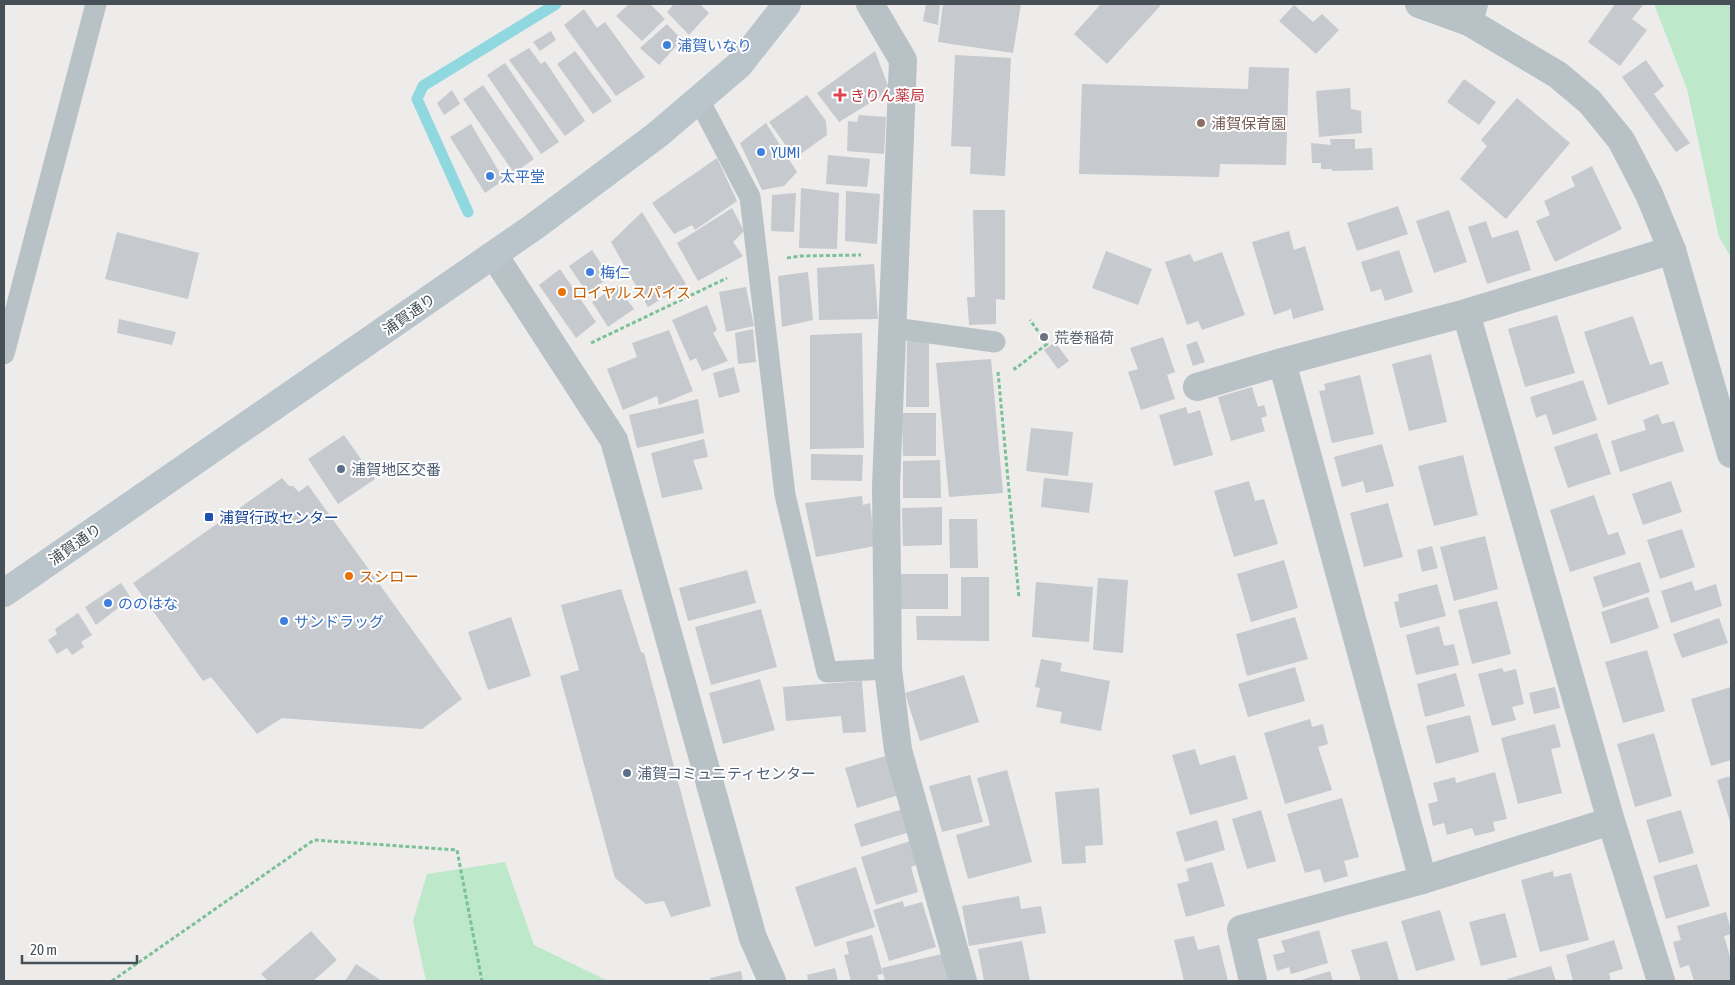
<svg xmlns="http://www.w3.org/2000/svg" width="1735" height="985" viewBox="0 0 1735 985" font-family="'Asap Condensed','Noto Sans JP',sans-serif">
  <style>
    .green { fill: #bde8c9 }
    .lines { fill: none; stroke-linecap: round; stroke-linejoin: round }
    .stream { stroke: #8fd8e0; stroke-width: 11 }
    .building { fill: #c6c9ce }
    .path { stroke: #7ac196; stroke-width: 3; stroke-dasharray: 4 2.5; stroke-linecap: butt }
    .service { stroke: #b8c1c6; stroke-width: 21 }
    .minor { stroke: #b8c1c6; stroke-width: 28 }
    .tertiary { stroke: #b8c1c6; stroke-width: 28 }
    .secondary { stroke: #b9c4cb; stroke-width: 28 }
    .shop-dot { fill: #3f7fe0; stroke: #fff; stroke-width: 2 }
    .health-dot { fill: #e0444e; stroke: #fff; stroke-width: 2 }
    .education-dot { fill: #8d6e63; stroke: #fff; stroke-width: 2 }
    .food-dot { fill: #e8710a; stroke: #fff; stroke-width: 2 }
    .worship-dot { fill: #6b7280; stroke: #fff; stroke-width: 2 }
    .service-dot { fill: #5c6f8a; stroke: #fff; stroke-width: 2 }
    .transit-dot { fill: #1a4fb4; stroke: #fff; stroke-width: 2 }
    .labels { text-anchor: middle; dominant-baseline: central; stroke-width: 4; stroke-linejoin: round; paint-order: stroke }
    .shop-label { font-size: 15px; fill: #366cbe; stroke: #fff; text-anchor: start }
    .health-label { font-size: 15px; fill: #be3a42; stroke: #fff; text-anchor: start }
    .education-label { font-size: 15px; fill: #785e54; stroke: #fff; text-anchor: start }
    .food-label { font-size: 15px; fill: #c56008; stroke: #fff; text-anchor: start }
    .street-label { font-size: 15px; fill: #465056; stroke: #fff }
    .worship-label { font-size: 15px; fill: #5b616d; stroke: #fff; text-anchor: start }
    .service-label { font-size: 15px; fill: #4e5e75; stroke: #fff; text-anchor: start }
    .transit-label { font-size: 15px; fill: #164399; stroke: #fff; text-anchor: start }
  </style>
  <rect width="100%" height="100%" fill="#eeebeb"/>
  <path class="green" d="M1654 4H1731V257L1719 237 1687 89Z
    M505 862 534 945 608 981H426L413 921 427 874Z"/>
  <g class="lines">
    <path class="stream" d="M468 212 417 99 423 86 556 4"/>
  </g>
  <path class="building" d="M629 4H650L665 19 642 41 616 16Z
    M674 4H700L709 13 689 35 667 12Z
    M926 4H940L938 25 923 21Z
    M943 4H1021L1013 53 938 42Z
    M1101 4H1162L1107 64 1074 34Z
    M1615 4 1643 5 1632 19 1647 30 1620 66 1588 42Z
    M1294 5 1313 22 1322 14 1339 30 1316 54 1279 21Z
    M584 9 597 28 605 22 645 77 616 96 564 25Z
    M667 24 682 40 659 65 640 48Z
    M551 31 556 40 540 51 533 42Z
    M529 48 541 64 545 61 585 121 565 136 509 60Z
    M575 51 612 101 593 114 557 64Z
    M875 51 890 91 839 122 817 93Z
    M955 55 1011 58 1005 176 970 174 971 147 951 146Z
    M1646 60 1664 86 1654 94 1690 143 1676 152 1622 77Z
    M505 63 559 142 541 154 487 75Z
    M1249 67 1289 68 1286 165 1220 164 1219 177 1079 174 1082 84 1248 89Z
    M1464 79 1496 102 1479 125 1447 102Z
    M483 85 534 159 514 173 463 99Z
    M1350 88 1351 109 1361 111 1362 133 1319 137 1316 91Z
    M452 90 460 104 444 115 437 103Z
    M807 95 826 121 827 135 795 158 769 122Z
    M1517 98 1570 143 1506 219 1460 179 1487 146 1481 140Z
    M859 115 886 117 884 154 847 151 848 121 857 122Z
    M766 123 797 172 784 186 762 190 740 143Z
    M471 124 504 180 485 193 450 137Z
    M1330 139H1355V149L1372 148 1373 170 1332 171V169H1321V163H1312L1311 143 1331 145Z
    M828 155 870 159 867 187 826 184Z
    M717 158 737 201 695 230 692 225 674 234 652 203Z
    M1592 166 1622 229 1555 262 1536 221 1550 215 1544 201 1575 186 1571 177Z
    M801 188 839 193 837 249 799 248Z
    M846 191 880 194 877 244 845 241Z
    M796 193 794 232 771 231 772 195Z
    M1398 206 1408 234 1357 251 1347 223Z
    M732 208 744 231 733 242 743 256 698 281 677 243Z
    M973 210H1005V300L996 299V324L969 325 967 297H975Z
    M1449 210 1467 262 1434 273 1416 221Z
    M642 212 686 284 648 307 611 242Z
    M1486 221 1492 238 1518 230 1531 270 1487 284 1468 227Z
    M1289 231 1294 250 1305 246 1324 310 1293 319 1291 309 1274 315 1252 242Z
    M117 232 199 253 188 299 105 279Z
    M592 250 610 277 587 293 569 266Z
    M1399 250 1413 292 1385 301 1381 289 1371 292 1361 262Z
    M1106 251 1152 269 1138 305 1092 288Z
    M1222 252 1245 315 1202 330 1198 321 1187 325 1165 262 1190 254 1194 262Z
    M874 264 878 319 819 320 817 268Z
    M560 269 596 322 576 338 539 285Z
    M808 272 813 320 782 327 778 276Z
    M617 286 634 309 608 327 592 302Z
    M746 287 754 326 726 332 719 292Z
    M707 305 717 330 713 333 728 361 702 371 696 358 690 361 672 320Z
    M1557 315 1575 373 1525 387 1508 329Z
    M1633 316 1650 365 1662 361 1669 384 1608 405 1584 332Z
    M119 319 176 332 172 345 117 333Z
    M753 329 756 362 738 364 735 333Z
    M669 330 693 391 659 405 657 396 623 410 607 369 637 357 632 343Z
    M862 333 864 448 810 449V335Z
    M1163 337 1175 372 1167 375 1175 399 1141 410 1128 372 1138 369 1130 348Z
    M907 340 929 341V407H906Z
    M1197 341 1205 362 1193 366 1186 345Z
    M1055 342 1069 361 1058 369 1044 350Z
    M1431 354 1447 422 1409 431 1392 364Z
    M991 359 1003 493 949 497 936 363Z
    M734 367 740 392 719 398 713 373Z
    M1360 375 1374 434 1332 443 1319 391 1326 390 1324 384Z
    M1583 380 1597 420 1553 435 1546 414 1536 418 1530 397Z
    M1252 387 1258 407 1264 405 1267 416 1261 418 1265 431 1231 441 1218 397Z
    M698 399 704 433 637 448 629 415Z
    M1186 407 1188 414 1200 410 1213 455 1174 466 1159 415Z
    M902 413H936V456H903Z
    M1658 414 1662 424 1674 421 1684 451 1620 472 1611 441 1646 430 1643 420Z
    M1031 428 1073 432 1068 476 1026 471Z
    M1597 433 1611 474 1568 488 1554 447Z
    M344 435 375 479 338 504 308 459Z
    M704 439 708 457 693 460 703 489 662 498 651 453Z
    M1382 444 1394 486 1366 493 1363 481 1342 487 1334 457Z
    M811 454 863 455 862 481 811 480Z
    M1463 455 1478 515 1434 526 1418 466Z
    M940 460 941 498H903V461Z
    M282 478 289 486H293L299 492 308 485 462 699 422 729 282 718 257 734 211 677 203 681 133 583Z
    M1044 478 1093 483 1089 513 1041 507Z
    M1249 481 1255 501 1264 499 1278 544 1234 557 1214 491Z
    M1671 481 1682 512 1643 525 1632 494Z
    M1594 495 1608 535 1618 532 1626 554 1570 572 1550 510Z
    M862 496 863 505 870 503 875 546 816 557 805 503Z
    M1388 503 1403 557 1364 567 1350 513Z
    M942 507V545L903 546 902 508Z
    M949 519H977L978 568H950Z
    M1682 529 1695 567 1660 579 1647 540Z
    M1485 536 1498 589 1454 601 1440 547Z
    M1432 546 1438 568 1422 572 1417 550Z
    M1284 560 1298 608 1251 622 1237 574Z
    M1640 562 1650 592 1603 608 1593 577Z
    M747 570 756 603 688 621 679 588Z
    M901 574H948V609H901Z
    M961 577H989V641L917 640 916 616H961Z
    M1098 578 1128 580 1123 653 1093 650Z
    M1692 581 1695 591 1716 584 1722 606 1671 623 1661 591Z
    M1036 582 1093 587 1089 642 1032 637Z
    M121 583 131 598 96 625 85 607Z
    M1437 584 1446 616 1400 628 1394 602 1399 601 1398 594Z
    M621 589 641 652 644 653 711 906 671 917 664 901 646 904 615 878 560 676 579 670 561 605Z
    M1648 597 1659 628 1611 644 1601 612Z
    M1497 601 1511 654 1472 664 1458 610Z
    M761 609 777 667 711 685 695 627Z
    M78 613 92 635 81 642 84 647 72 655 67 648 57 654 48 640 57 634 55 629Z
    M511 617 531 676 488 690 468 632Z
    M1295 617 1308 659 1247 676 1236 634Z
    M1719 618 1728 643 1682 658 1673 634Z
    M1439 626 1444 646 1454 644 1459 665 1416 675 1406 635Z
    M1647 650 1665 711 1623 723 1605 662Z
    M1041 659 1062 663 1060 671 1110 681 1101 731 1060 723 1062 712 1036 707 1040 688 1035 687Z
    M1295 667 1305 701 1248 717 1238 684Z
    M1502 668 1504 672 1516 669 1524 704 1512 707 1516 720 1492 726 1478 674Z
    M1456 673 1465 706 1425 717 1417 684Z
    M964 675 979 722 920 741 905 693Z
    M760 679 775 730 723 744 709 693Z
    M862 681 866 732 843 733 841 716 786 721 783 687Z
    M1555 687 1560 708 1534 714 1529 693Z
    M1731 687V760L1711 766 1691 699Z
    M1470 715 1479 752 1436 764 1426 726Z
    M1310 719 1312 727 1323 724 1328 744 1318 747 1332 790 1285 804 1264 733Z
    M1555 724 1561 747 1551 749 1562 793 1518 804 1501 738Z
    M1654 733 1672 796 1635 807 1617 744Z
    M1195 749 1200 765 1235 755 1248 799 1190 815 1172 755Z
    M889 755 902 794 857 808 845 768Z
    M1007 770 1032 862 968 879 956 835 990 825 977 778Z
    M1495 772 1507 819 1493 822 1495 831 1475 836 1472 828 1447 835 1444 823 1433 826 1428 804 1438 801 1433 783 1455 777 1456 783Z
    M970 775 983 822 942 832 929 786Z
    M1731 776V825L1717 780Z
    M1099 788 1103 845 1085 846 1086 863 1062 864 1055 792Z
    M1342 798 1359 857 1344 861 1348 876 1324 883 1320 869 1305 873 1287 814Z
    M906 808 913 831 861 847 854 824Z
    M1261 810 1276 861 1247 869 1232 819Z
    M1681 810 1694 853 1659 863 1646 820Z
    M1217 820 1225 850 1185 862 1176 832Z
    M910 841 918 864 911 867 918 892 876 905 861 857Z
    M1212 862 1225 906 1186 917 1177 884 1189 881 1186 869Z
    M1697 864 1710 906 1666 919 1653 876Z
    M856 867 875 927 815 947 795 887Z
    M1553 871 1554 877 1571 873 1589 940 1540 952 1521 880Z
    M1019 896 1021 909 1041 906 1046 933 969 946 962 906Z
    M903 901 904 907 922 902 936 947 889 961 873 910Z
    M1440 910 1455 960 1416 971 1401 921Z
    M1726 912 1731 930V934L1724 936 1731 960V981H1694L1689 965 1680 968 1673 942 1681 940 1677 926Z
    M1505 913 1517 957 1481 966 1469 922Z
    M1319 930 1328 963 1291 974 1289 967 1277 971 1273 955 1285 952 1281 941Z
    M311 931 337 960 313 981H268L261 974Z
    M872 935 883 974 877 975 879 981H851L844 955 849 954 846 942Z
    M1194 936 1198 950 1219 945 1228 981H1184L1174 940Z
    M1614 940 1623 969 1609 973 1611 981H1573L1566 955Z
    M1022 941 1030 981H984L978 949Z
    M1387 941 1399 981H1361L1351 950Z
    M946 953 953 981H885L882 968Z
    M356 964 382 981H345Z
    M1551 966 1556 981H1508L1507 979Z
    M835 968 838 981H808L807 975Z
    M741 971 743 981H711L710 978Z
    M1330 971 1333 981H1298Z"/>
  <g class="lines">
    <path class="path" d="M787 258 800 256 861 255
      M591 343 727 278
      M1014 367 1015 369 1047 344 1030 320
      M998 372 1019 598
      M112 981 314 840 457 850 482 981"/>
    <path class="service" d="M699 100 750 197 785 495 827 672 888 669
      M894 328 995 342
      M4 354 96 4"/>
    <path class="minor" d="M870 4 903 60 886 486 888 669 898 750 963 981
      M1469 22 1474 4
      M1466 313 1611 821 1661 981
      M1197 387 1282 362
      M1423 880 1282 362 1466 313 1672 250
      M1253 981 1241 929 1423 880 1611 821"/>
    <path class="tertiary" d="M1419 4 1469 22 1558 75 1590 102 1621 140 1649 194 1672 250 1731 454
      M494 255 614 440 753 938 772 981"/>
    <path class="secondary" d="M4 593 535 226 657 135 739 65 787 4"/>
  </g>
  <g class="shop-dot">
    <circle cx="667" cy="45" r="5"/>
    <circle cx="761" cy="152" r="5"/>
    <circle cx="490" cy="176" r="5"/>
    <circle cx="590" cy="272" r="5"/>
    <circle cx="108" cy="603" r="5"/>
    <circle cx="284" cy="621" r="5"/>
  </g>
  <path class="health-dot" d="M837.5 87.5h5v5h5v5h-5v5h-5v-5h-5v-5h5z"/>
  <circle class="education-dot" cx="1201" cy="123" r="5"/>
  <g class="food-dot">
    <circle cx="562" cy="292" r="5"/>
    <circle cx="349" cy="576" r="5"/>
  </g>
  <circle class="worship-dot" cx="1044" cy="337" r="5"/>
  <g class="service-dot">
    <circle cx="341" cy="469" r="5"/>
    <circle cx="627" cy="773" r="5"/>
  </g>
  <rect class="transit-dot" x="204" y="512" width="10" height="10" rx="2.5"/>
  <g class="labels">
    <g class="shop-label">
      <text x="677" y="45">浦賀いなり</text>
      <text x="771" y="152">YUMI</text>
      <text x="500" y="176">太平堂</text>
      <text x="600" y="272">梅仁</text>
      <text x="118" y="603">ののはな</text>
      <text x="294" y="621">サンドラッグ</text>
    </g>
    <g class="health-label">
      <text x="850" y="95">きりん薬局</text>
    </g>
    <g class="education-label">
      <text x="1211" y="123">浦賀保育園</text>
    </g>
    <g class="food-label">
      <text x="572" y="292">ロイヤルスパイス</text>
      <text x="359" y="576">スシロー</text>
    </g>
    <g class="street-label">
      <text transform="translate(409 314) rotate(-35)">浦賀通り</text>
      <text transform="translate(75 544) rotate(-35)">浦賀通り</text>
    </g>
    <g class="worship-label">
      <text x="1054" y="337">荒巻稲荷</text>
    </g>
    <g class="service-label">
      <text x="351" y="469">浦賀地区交番</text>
      <text x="637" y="773">浦賀コミュニティセンター</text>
    </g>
    <g class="transit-label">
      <text x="219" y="517">浦賀行政センター</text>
    </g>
  </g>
  <rect width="1735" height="985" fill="none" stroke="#465056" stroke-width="10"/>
  <path d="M22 955v8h115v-8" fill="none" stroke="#465056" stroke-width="2.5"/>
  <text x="30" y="955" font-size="15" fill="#465056" stroke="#ffffff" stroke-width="4" paint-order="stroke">20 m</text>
</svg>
